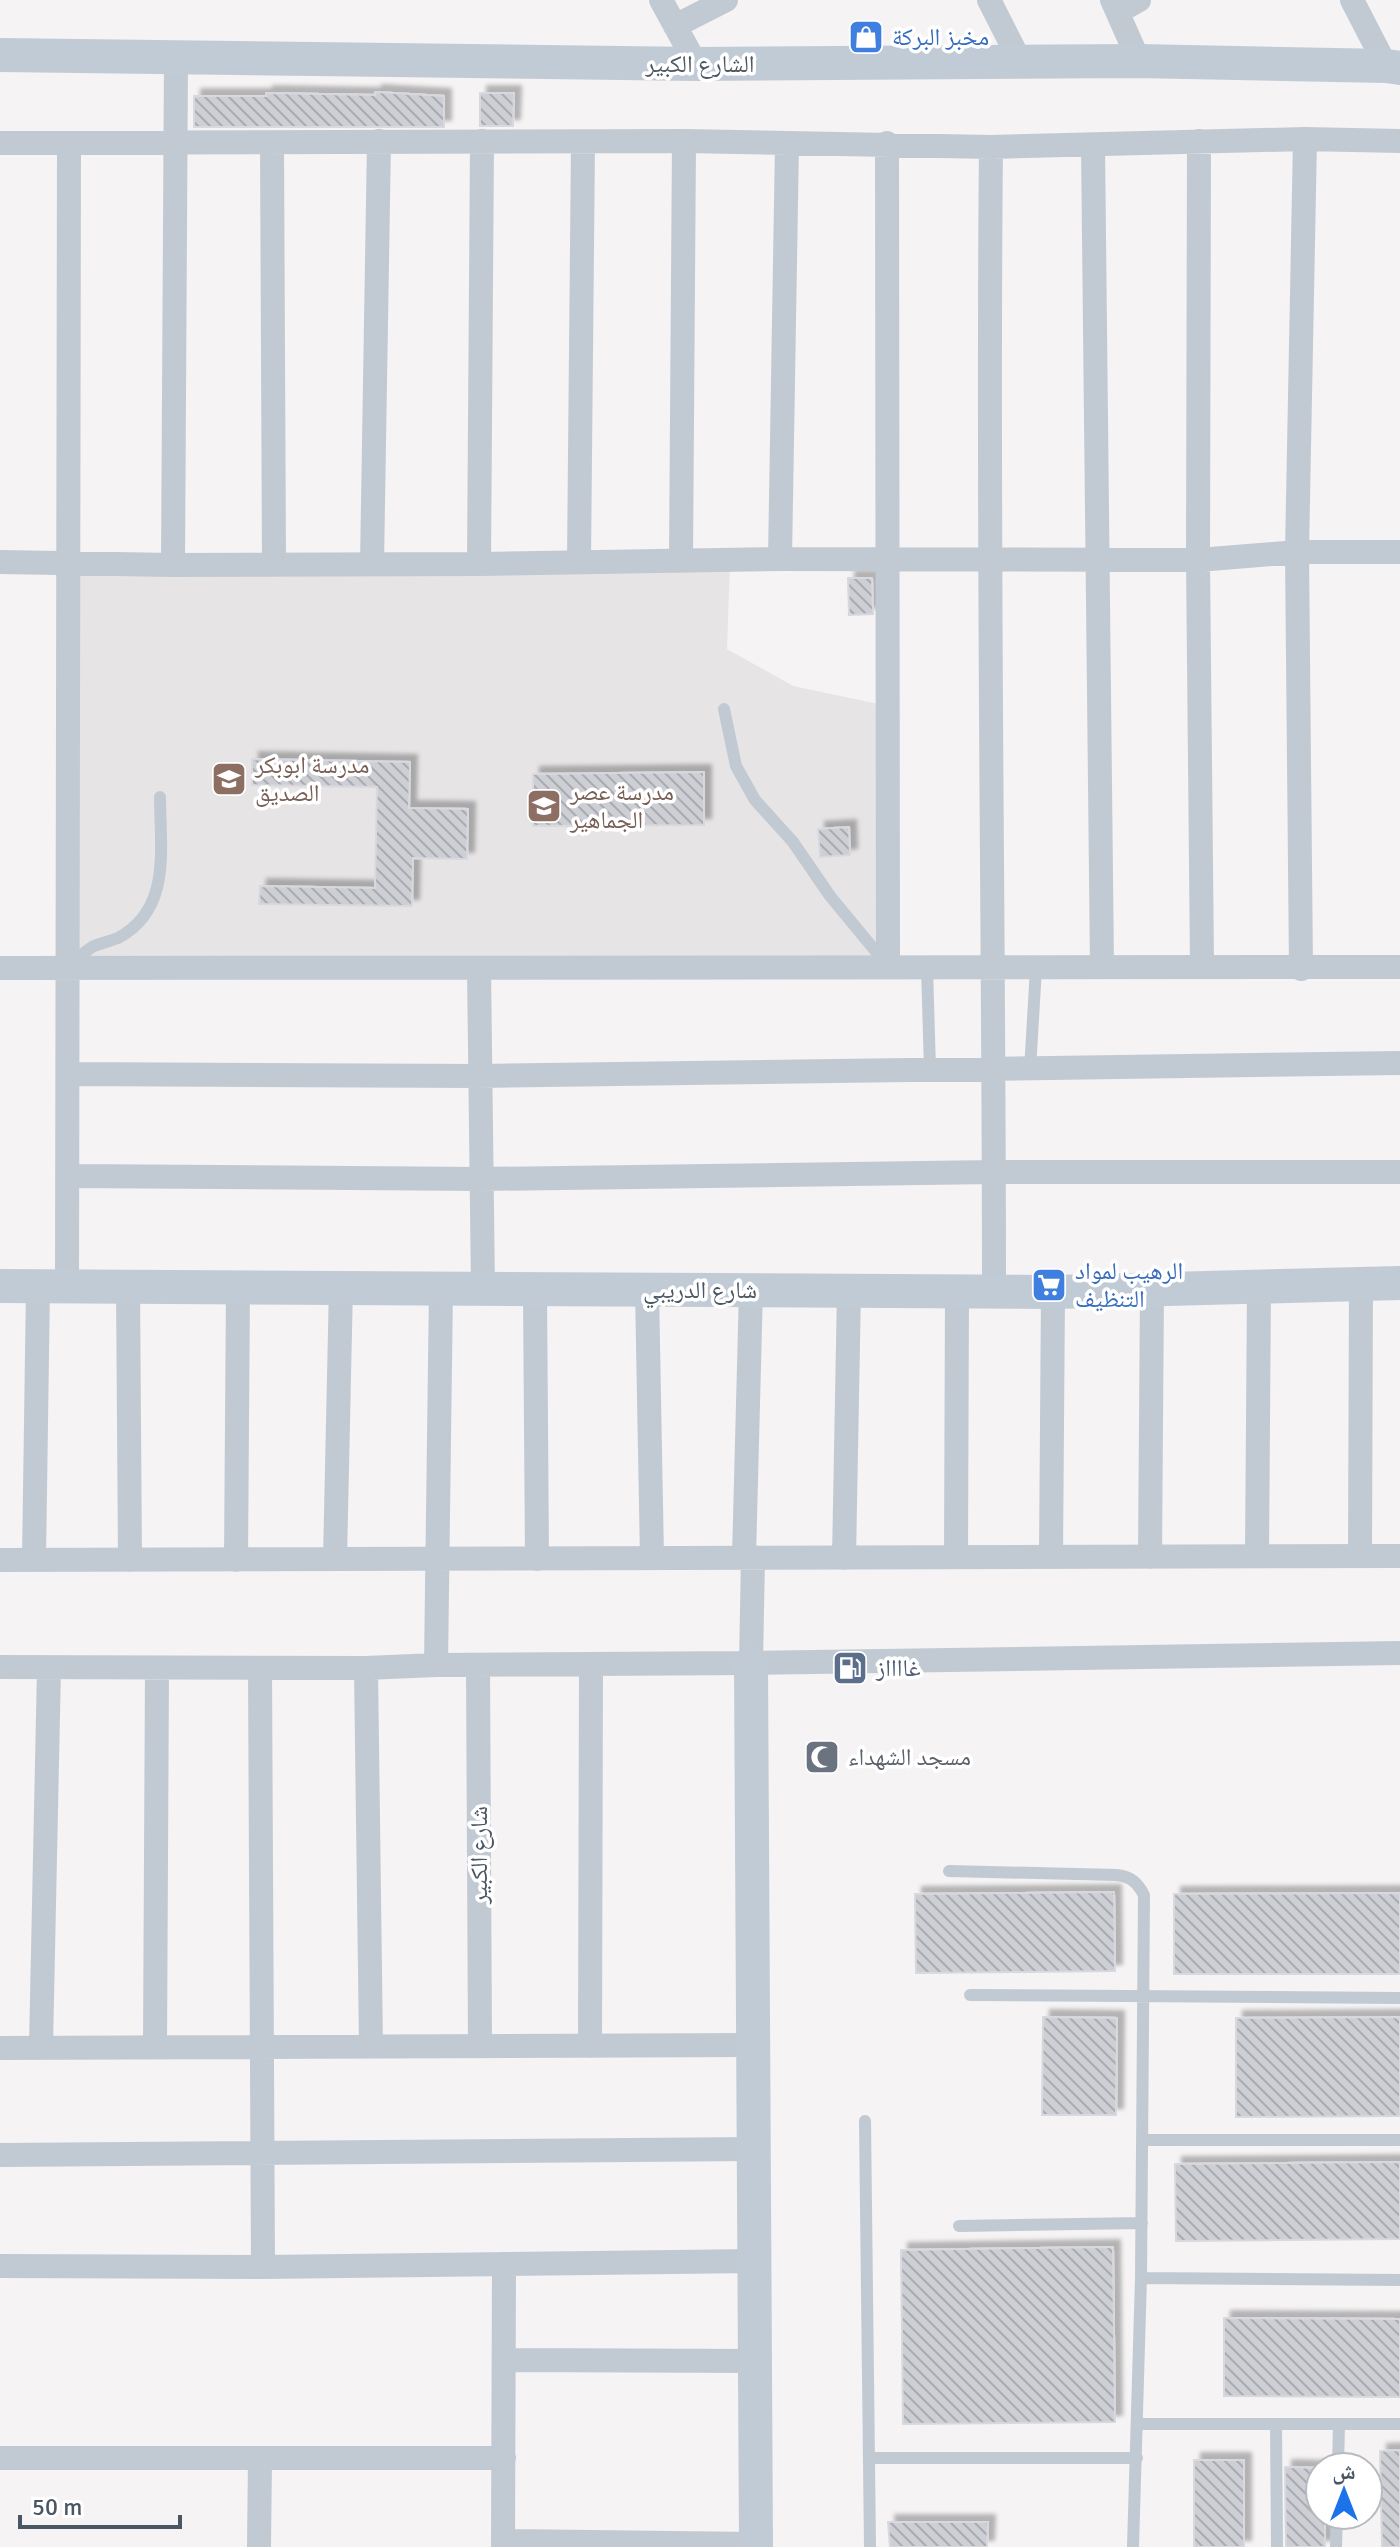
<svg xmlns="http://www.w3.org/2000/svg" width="1400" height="2547" viewBox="0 0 1400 2547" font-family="Signika,'Noto Naskh Arabic',sans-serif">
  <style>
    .education { fill: #e6e4e5 }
    .building { fill: url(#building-back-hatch); stroke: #d7d9de; stroke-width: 2; filter: url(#shadow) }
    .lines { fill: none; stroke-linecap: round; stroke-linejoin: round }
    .lane { stroke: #c1cad2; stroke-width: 12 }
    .street { stroke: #c1cad2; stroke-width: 24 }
    .secondary { stroke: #c1cbd6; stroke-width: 34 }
    .labels { text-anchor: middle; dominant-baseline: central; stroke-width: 7; stroke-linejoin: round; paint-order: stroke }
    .shop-label { font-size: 24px; fill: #366cbe; stroke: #fff; text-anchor: start }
    .street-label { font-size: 24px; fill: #4a5661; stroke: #fff }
    .education-label { font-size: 24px; fill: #785e54; stroke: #fff; text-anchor: start }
    .service-label { font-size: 24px; fill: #4e5e75; stroke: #fff; text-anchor: start }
    .worship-label { font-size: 24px; fill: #5b616d; stroke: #fff; text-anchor: start }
  </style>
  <defs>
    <pattern id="building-back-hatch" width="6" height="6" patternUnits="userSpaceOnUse" patternTransform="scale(2)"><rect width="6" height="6" fill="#cdcfd5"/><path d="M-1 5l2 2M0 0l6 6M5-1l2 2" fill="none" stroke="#a8abb0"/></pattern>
    <filter id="shadow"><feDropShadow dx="7" dy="-7" stdDeviation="2" flood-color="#0004"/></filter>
  </defs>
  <rect width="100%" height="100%" fill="#f5f3f3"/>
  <path class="education" d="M730 562 727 649 793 686 883 705 886 965 67 967V565Z"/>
  <path class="building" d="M375 92 444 96V127H194V96H266V93L375 95Z
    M480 93H514L513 126H480Z
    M848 578H872L873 614 849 615Z
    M252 759 410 762 409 808 468 809 467 859 413 858 412 906 259 904 260 886 375 888 377 787 252 785Z
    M704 772V825L533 826V774Z
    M849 827 850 855 820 857 818 829Z
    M1114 1892 1115 1971 916 1973 915 1894Z
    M1400 1893V1974H1174V1894Z
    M1043 2017 1117 2018 1116 2115H1042Z
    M1400 2017V2116L1236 2117V2018Z
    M1400 2162V2239L1176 2241 1175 2164Z
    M1113 2247 1115 2422 903 2424 901 2250Z
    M1224 2318 1400 2319V2397L1224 2396Z
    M1400 2450V2547H1382L1380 2451Z
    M1194 2460H1244V2547H1194Z
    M1285 2467 1320 2468V2515H1325V2547H1286Z
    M888 2522H988L987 2547H890Z"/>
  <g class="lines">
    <path class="lane" d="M724 709 736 766 755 800 793 842 830 896 887 965
      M69 966C77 959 85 951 94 946 102 943 110 941 118 938 172 909 160 849 160 797
      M927 967 930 1070
      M1030 1070 1036 968
      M949 1871 1117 1875C1131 1877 1137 1882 1144 1895L1141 2278 1133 2547
      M970 1995 1400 1998
      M865 2121 870 2547
      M1143 2140H1400
      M959 2226 1142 2223
      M1141 2278 1400 2280
      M1138 2424H1400
      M1276 2424 1277 2547
      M869 2458H1137
      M1338 2467 1339 2424
      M1336 2547 1337 2515"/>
    <path class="street" d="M661 0 696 64
      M989 0 1021 63
      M1112 0 1139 61
      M1352 0 1386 66
      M1118 12 1139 0
      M675 26 726 0
      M1199 141 1198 560 1202 965
      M0 143 684 141 991 147 1305 139 1400 141
      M887 143 888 967
      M272 144 274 564
      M1093 145 1102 967
      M991 147C987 528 994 909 994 1291
      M780 559 787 143
      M681 560 684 141
      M579 561 583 142
      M0 562 173 565 479 564 780 559 1198 560 1297 552H1400
      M372 564 379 141
      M479 564 482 141
      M173 565 176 57
      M0 968 1400 967
      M479 968 483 1289
      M1301 969 1297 552 1305 139
      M69 1074 480 1076 1400 1063
      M69 1176 481 1179 994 1172H1400
      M67 1285 69 143
      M128 1285 130 1560
      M535 1290 537 1559
      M647 1290 652 1558
      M1257 1556 1259 1287
      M1360 1556 1361 1283
      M744 1557 751 1289
      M956 1557 957 1290
      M1051 1557 1053 1292
      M1150 1557 1152 1289
      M844 1558 849 1290
      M335 1559 341 1286
      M0 1560 1400 1556
      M34 1560 38 1286
      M236 1560 238 1285
      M751 1663 753 1557
      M436 1665 441 1288
      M478 1665 480 2046
      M0 1667 366 1668 436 1665 751 1663 1400 1653
      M260 1668 263 2267
      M366 1668 371 2046
      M41 2046 49 1668
      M155 2046 157 1669
      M590 2046 591 1665
      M0 2048 753 2045
      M0 2155 754 2149
      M0 2266 263 2267 755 2261
      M505 2360 755 2361
      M0 2458H504
      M503 2541 756 2544
      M259 2547 260 2459
      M503 2547 504 2264"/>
    <path class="secondary" d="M0 55 696 64 1139 61 1386 66 1400 68
      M0 1286 1053 1292 1400 1283
      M751 1663 756 2547"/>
  </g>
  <defs>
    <g id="shop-square" transform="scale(1.8)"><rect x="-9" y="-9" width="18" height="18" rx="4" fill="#3f7fe0" stroke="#fff"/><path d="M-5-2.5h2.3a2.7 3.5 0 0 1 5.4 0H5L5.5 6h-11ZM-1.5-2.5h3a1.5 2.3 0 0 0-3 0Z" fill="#fff"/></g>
    <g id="school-square" transform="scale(1.8)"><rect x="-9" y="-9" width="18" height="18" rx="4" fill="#8d6e63" stroke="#fff"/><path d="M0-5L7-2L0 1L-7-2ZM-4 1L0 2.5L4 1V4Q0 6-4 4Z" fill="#fff"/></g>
    <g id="supermarket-square" transform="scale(1.8)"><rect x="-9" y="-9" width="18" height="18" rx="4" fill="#3f7fe0" stroke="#fff"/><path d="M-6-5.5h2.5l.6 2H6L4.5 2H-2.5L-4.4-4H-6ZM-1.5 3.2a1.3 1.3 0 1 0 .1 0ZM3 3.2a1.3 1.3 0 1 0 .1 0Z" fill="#fff"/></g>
    <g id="fuel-square" transform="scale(1.8)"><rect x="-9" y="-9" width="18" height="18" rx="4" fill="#5c6f8a" stroke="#fff"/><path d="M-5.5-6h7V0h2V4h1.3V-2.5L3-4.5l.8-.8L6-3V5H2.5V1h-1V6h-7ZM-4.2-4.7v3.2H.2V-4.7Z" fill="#fff"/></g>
    <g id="mosque-square" transform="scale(1.8)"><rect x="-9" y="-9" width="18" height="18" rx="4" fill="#6b7280" stroke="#fff"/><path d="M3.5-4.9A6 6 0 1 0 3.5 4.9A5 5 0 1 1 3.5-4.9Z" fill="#fff"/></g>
  </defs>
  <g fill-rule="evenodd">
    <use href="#shop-square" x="866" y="37"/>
    <use href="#school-square" x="229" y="779"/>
    <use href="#school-square" x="544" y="806"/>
    <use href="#supermarket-square" x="1049" y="1285"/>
    <use href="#fuel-square" x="850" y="1668"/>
    <use href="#mosque-square" x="822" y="1757"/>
  </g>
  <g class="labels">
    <g class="shop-label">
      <text x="892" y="37">مخبز البركة</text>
      <text x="1075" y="1271">الرهيب لمواد<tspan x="1075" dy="28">التنظيف</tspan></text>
    </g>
    <g class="street-label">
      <text x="700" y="64">الشارع الكبير</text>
      <text x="700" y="1290">شارع الدريبي</text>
      <text transform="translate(479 1855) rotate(-90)">شارع الكبير</text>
    </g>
    <g class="education-label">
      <text x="255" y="765">مدرسة ابوبكر<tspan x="255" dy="28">الصديق</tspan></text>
      <text x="570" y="792">مدرسة عصر<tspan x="570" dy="28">الجماهير</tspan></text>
    </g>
    <g class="service-label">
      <text x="876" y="1668">غااااز</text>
    </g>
    <g class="worship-label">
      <text x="848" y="1757">مسجد الشهداء</text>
    </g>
  </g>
  <g transform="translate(1344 2491)"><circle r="38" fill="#ffffff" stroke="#b7bbc0" stroke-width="2"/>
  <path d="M0-6L14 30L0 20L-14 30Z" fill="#1a73e8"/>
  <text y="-12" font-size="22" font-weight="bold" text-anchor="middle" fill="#4a5661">ش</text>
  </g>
  <path d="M20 2515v12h160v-12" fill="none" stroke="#4a5661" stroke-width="4"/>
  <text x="32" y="2515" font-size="24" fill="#4a5661" stroke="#ffffff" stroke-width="6" paint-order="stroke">50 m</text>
</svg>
